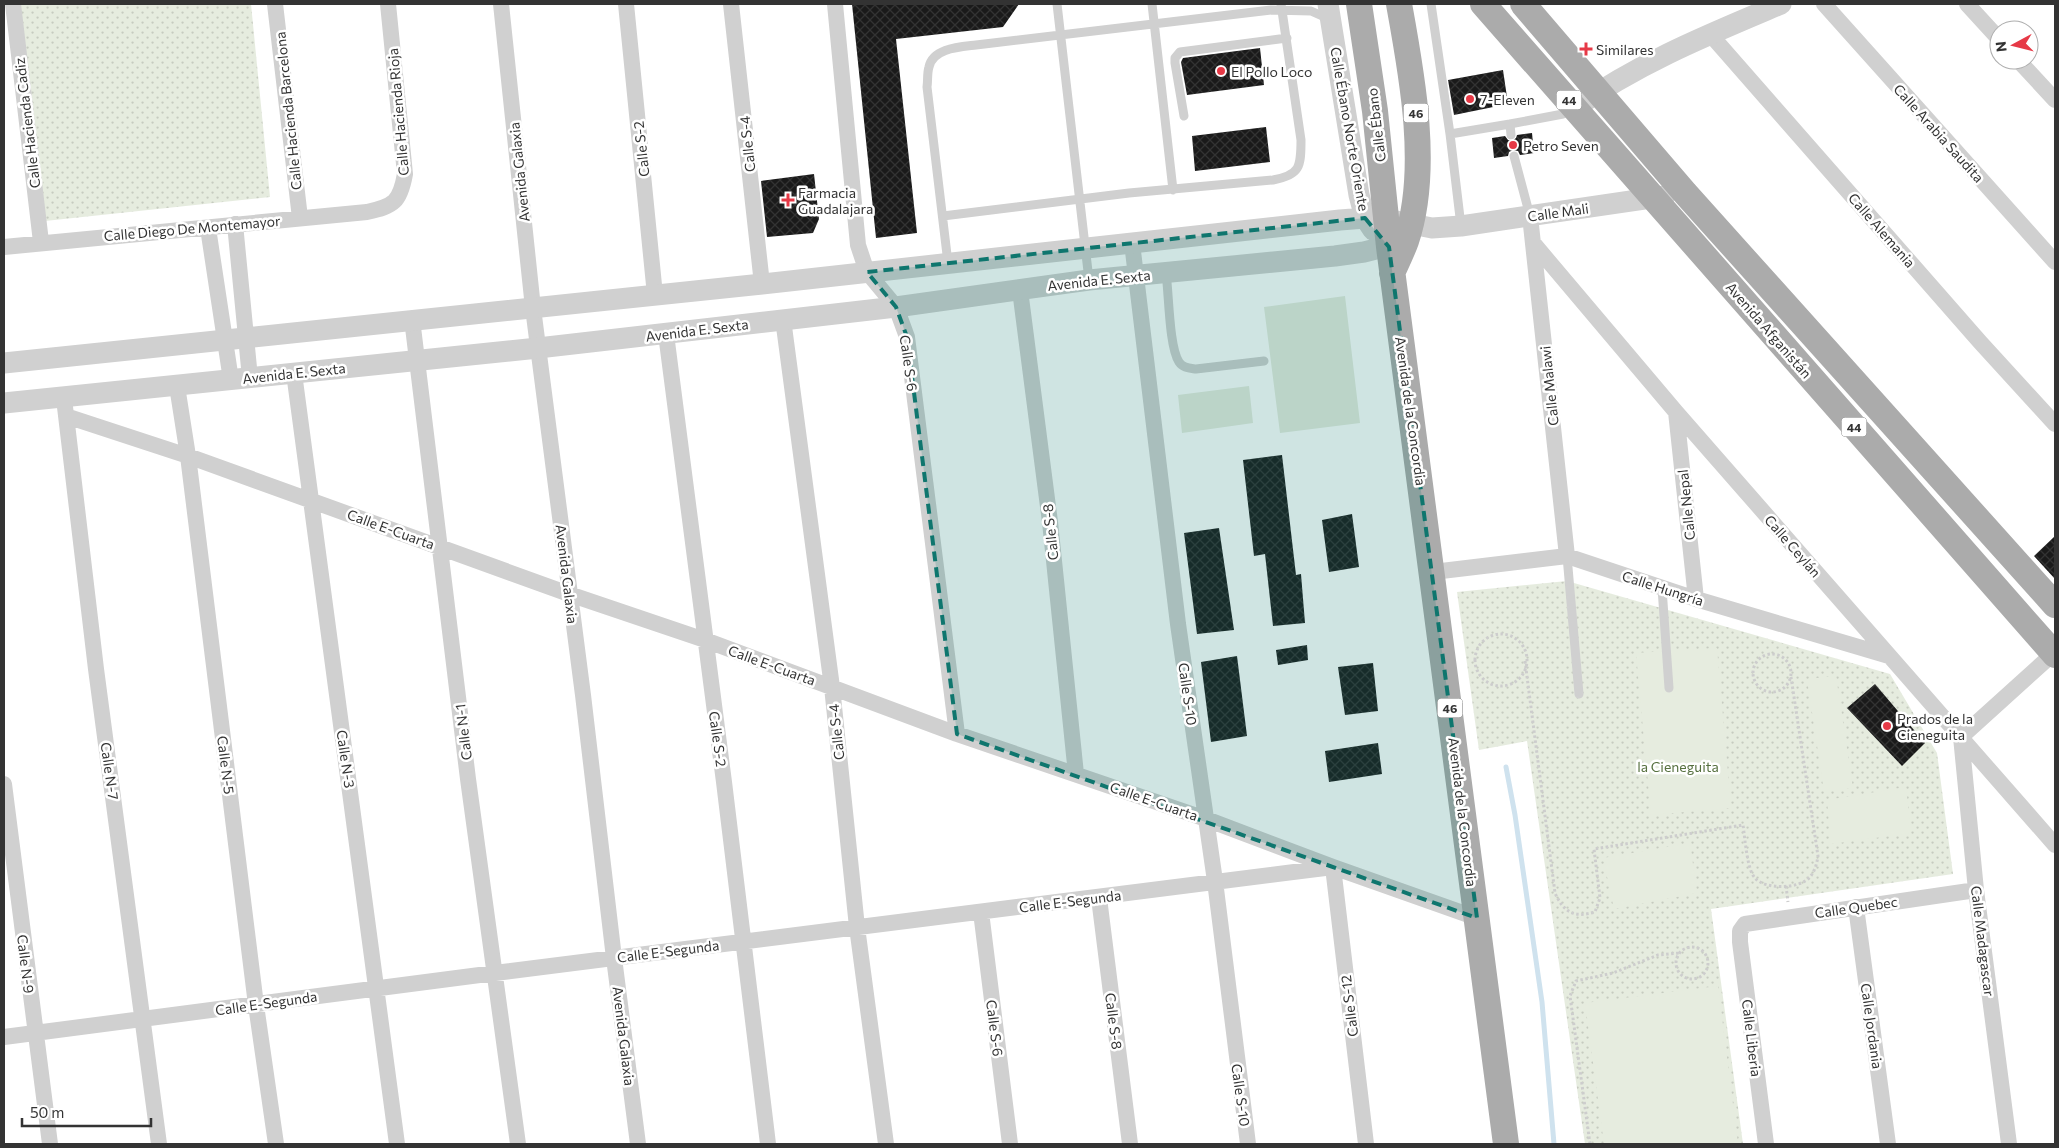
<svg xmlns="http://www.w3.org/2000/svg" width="2059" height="1148" viewBox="0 0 2059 1148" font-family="Commissioner,sans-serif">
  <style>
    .park { fill: url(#park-dots) }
    .pitch { fill: #e6ecdf }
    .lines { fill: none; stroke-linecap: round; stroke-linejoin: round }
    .stream { stroke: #cfe2ee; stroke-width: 5 }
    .building { fill: url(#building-cross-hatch) }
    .path { stroke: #cdcdcd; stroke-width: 3; stroke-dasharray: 2.5 2.5; stroke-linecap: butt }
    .service { stroke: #d0d0d0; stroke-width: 9 }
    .minor { stroke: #d0d0d0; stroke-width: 16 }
    .tertiary { stroke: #d0d0d0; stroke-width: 21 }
    .primary { stroke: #ababab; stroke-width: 26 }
    .marked { fill: #0f766e; fill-opacity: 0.2; stroke: #0f766e; stroke-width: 4; stroke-dasharray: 10 6; stroke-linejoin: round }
    .poi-dot { fill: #e63946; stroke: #fff; stroke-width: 2 }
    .labels { text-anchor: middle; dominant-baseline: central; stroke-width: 5; stroke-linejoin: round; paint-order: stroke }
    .shield { fill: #fff; stroke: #707070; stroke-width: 1 }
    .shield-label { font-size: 12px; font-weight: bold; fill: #333 }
    .poi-label { font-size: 14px; fill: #333; stroke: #fff; text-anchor: start }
    .street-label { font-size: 14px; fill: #333; stroke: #fff }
    .park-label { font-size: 14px; fill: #56703f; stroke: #fff }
  </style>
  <defs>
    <pattern id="park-dots" width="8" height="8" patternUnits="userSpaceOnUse" patternTransform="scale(1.25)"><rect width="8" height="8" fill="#e6ecdf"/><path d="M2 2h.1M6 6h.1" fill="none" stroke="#c6cbc0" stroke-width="1.8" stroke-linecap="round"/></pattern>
    <pattern id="building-cross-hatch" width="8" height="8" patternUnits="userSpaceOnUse" patternTransform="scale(1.25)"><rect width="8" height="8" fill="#1a1a1a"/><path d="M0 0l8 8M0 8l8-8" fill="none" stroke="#333"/></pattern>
  </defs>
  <rect width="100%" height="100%" fill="#fff"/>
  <path class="park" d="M18 4H251L270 197 45 221Z
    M1567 581 1890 674 1937 753 1953 874 1711 909 1743 1144H1585L1527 741 1479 750 1457 592Z"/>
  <path class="pitch" d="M1345 296 1360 423 1280 433 1264 307Z
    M1249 386 1253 423 1182 433 1178 395Z
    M1717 648 1731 808 1651 815 1636 653Z
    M1836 676 1853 788 1824 792 1807 679Z
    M1906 787 1911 833 1831 844 1827 800Z
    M1690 843 1697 893 1614 909 1603 858Z
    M1718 986 1738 1144H1604L1585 1003Z"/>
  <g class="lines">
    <path class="stream" d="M1506 767 1515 815 1542 1002 1554 1144"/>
  </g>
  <path class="building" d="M852 4H1019L1003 27 896 39 917 233 876 238Z
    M1260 48 1264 85 1187 95 1181 62 1183 58Z
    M1503 70 1508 104 1454 115 1448 80Z
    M1266 127 1270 162 1195 171 1192 136Z
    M1532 133 1534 153 1520 155 1518 151 1513 150 1509 152 1508 156 1494 158 1492 138 1505 136 1508 140 1512 141 1516 138 1517 135Z
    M814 174 819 219 813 233 767 237 761 181Z
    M1282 455 1296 575 1301 574 1305 623 1273 626 1265 554 1254 556 1243 460Z
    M1352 514 1359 567 1329 572 1322 520Z
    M1219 528 1234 630 1197 634 1184 533Z
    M2055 536V579L2034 556Z
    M1307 645 1308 660 1278 665 1276 650Z
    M1237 656 1247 736 1211 742 1201 662Z
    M1373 663 1378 711 1345 715 1338 667Z
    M1875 684 1925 743 1902 766 1847 708Z
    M1378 743 1382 774 1329 782 1325 751Z"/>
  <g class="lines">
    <path class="path" d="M1475 660a26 26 0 1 1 52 0a26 26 0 1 1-52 0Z
      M1753 673a19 19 0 1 1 38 0a19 19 0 1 1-38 0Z
      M1525 661 1555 893C1564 913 1575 918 1595 912L1600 898 1594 849 1743 825C1745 838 1747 870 1755 878 1765 890 1800 889 1810 877 1815 871 1817 863 1818 856L1791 677
      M1786 886 1788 902
      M1676 963a16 16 0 1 1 32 0a16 16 0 1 1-32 0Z
      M1590 1144 1570 996 1576 981 1613 973 1658 955 1680 953"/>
    <path class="service" d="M1057 4 1089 280
      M1152 4 1173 190
      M1431 4 1450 134
      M1184 116 1175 63V58L1180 52 1287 38
      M1510 124 1563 114 1573 109
      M1514 156 1530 216
      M943 216 1129 193 1273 180C1300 175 1301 167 1301 140L1281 4
      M1461 226 1450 134 1510 124 1511 135
      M948 263 927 87C928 81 927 73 929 67 933 48 960 47 976 45L1271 10 1311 11 1329 19
      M1166 273C1169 294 1169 347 1179 362 1183 368 1189 368 1196 369L1264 361
      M1567 556 1579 694
      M1662 588 1669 688"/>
    <path class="minor" d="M13 4 41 242
      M275 4 300 218
      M501 4 533 308 583 695 614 958 638 1144
      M626 4 655 295
      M731 4 762 284
      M835 4 858 245 867 272 896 307 907 337 957 734
      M1824 4 2055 262
      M1967 4 1999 39
      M1710 34 1980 342 2055 424
      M2018 60 2055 100
      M1530 216 1567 556
      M235 224 250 378
      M208 228 231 380
      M1132 243 1178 624 1215 881 1248 1144
      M1534 244 1676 412 2055 845
      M4 247 367 212C394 206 400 202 405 174L388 4
      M1020 290 1050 522 1076 774
      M412 319 468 779 518 1144
      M783 319 832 687 857 927 886 1144
      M666 334 724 782 768 1144
      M294 373 397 1144
      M177 386 188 456 256 1005 276 1144
      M65 407 96 669 159 1144
      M1676 412 1696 599
      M66 416 188 456 569 594 705 640 957 734 1206 819 1333 867 1477 918
      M1433 572 1567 556 1696 599 1889 656
      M1961 737 1976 890 2009 1144
      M1961 737 2055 652
      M4 784 50 1144
      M1099 898 1130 1144
      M1856 907 1888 1144
      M981 912 1010 1144
      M4 1037 495 973 1333 867 1366 1144
      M1766 1144 1740 942V931L1745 924 1976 890"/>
    <path class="tertiary" d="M1328 4 1359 195 1365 218 1373 230
      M1575 108C1638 63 1710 34 1781 4
      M4 363 762 284 1340 220 1365 218 1386 219 1432 228 1461 226 1665 196
      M4 403 538 348 896 307 1089 280 1335 256 1364 252 1404 242"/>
    <path class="primary" d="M1359 4 1375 111 1389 247 1506 1144
      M1483 4 2055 655
      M1523 4 1685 193 2055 605
      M1392 273C1397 262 1402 252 1406 241 1430 171 1412 75 1399 4"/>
  </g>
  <path class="marked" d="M1365 218 1389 247 1477 918 957 734 907 337 896 307 867 272Z"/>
  <g class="poi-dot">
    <path d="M1583.5 41.5h5v5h5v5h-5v5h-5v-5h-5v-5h5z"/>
    <circle cx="1221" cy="71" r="5"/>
    <circle cx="1470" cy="99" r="5"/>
    <circle cx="1513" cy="145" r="5"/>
    <path d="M785.5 192.5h5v5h5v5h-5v5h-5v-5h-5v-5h5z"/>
    <circle cx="1887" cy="726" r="5"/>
  </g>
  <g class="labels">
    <g class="shield">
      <rect x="1556.5" y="90.5" width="25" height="19" rx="4"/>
      <rect x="1403.5" y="103.5" width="25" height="19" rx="4"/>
      <rect x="1841.5" y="417.5" width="25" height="19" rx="4"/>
      <rect x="1437.5" y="698.5" width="25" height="19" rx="4"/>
    </g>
    <g class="shield-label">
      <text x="1569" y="100">44</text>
      <text x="1416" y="113">46</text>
      <text x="1854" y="427">44</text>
      <text x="1450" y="708">46</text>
    </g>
    <g class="poi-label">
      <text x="1596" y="49">Similares</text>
      <text x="1231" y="71">El Pollo Loco</text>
      <text x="1480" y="99">7-Eleven</text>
      <text x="1523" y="145">Petro Seven</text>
      <text x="798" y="192">Farmacia<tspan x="798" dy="16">Guadalajara</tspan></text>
      <text x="1897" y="718">Prados de la<tspan x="1897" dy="16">Cieneguita</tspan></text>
    </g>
    <g class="street-label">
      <text transform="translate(288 111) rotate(-96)">Calle Hacienda Barcelona</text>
      <text transform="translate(398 112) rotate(-95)">Calle Hacienda Rioja</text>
      <text transform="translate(27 123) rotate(-97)">Calle Hacienda Cadiz</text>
      <text transform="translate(1376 125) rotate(-97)">Calle Ébano</text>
      <text transform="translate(1350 129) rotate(80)">Calle Ébano Norte Oriente</text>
      <text transform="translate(1939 133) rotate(48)">Calle Arabia Saudita</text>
      <text transform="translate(747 144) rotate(-96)">Calle S-4</text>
      <text transform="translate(641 149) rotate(-96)">Calle S-2</text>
      <text transform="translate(519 172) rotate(-96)">Avenida Galaxia</text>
      <text transform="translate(1558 212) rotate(-8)">Calle Mali</text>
      <text transform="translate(192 228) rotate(-5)">Calle Diego De Montemayor</text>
      <text transform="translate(1882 230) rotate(49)">Calle Alemania</text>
      <text transform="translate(1099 280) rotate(-6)">Avenida E. Sexta</text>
      <text transform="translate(697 330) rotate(-7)">Avenida E. Sexta</text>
      <text transform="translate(1769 330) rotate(49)">Avenida Afganistán</text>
      <text transform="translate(909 363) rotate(82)">Calle S-6</text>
      <text transform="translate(294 373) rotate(-6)">Avenida E. Sexta</text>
      <text transform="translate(1549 386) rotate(-96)">Calle Malawi</text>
      <text transform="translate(1411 411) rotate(82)">Avenida de la Concordia</text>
      <text transform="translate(1686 505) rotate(-96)">Calle Nepal</text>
      <text transform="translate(391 529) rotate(20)">Calle E-Cuarta</text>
      <text transform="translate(1050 532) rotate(-96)">Calle S-8</text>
      <text transform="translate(1793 546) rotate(49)">Calle Ceylán</text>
      <text transform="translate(567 574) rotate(83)">Avenida Galaxia</text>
      <text transform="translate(1663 588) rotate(18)">Calle Hungría</text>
      <text transform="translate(772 665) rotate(20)">Calle E-Cuarta</text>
      <text transform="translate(1188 694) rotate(82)">Calle S-10</text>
      <text transform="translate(463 732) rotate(-97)">Calle N-1</text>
      <text transform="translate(836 732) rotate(-96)">Calle S-4</text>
      <text transform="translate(718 739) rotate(82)">Calle S-2</text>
      <text transform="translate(346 759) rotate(82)">Calle N-3</text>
      <text transform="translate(226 765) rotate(83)">Calle N-5</text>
      <text transform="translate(110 771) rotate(82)">Calle N-7</text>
      <text transform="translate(1154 801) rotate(19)">Calle E-Cuarta</text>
      <text transform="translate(1463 812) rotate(83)">Avenida de la Concordia</text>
      <text transform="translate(1070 901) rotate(-7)">Calle E-Segunda</text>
      <text transform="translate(1856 907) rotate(-8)">Calle Quebec</text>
      <text transform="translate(1983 941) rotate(83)">Calle Madagascar</text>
      <text transform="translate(668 951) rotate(-7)">Calle E-Segunda</text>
      <text transform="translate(26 964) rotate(83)">Calle N-9</text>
      <text transform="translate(266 1003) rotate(-8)">Calle E-Segunda</text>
      <text transform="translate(1349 1006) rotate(-97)">Calle S-12</text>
      <text transform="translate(1114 1021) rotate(83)">Calle S-8</text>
      <text transform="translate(1872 1026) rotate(82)">Calle Jordania</text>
      <text transform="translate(995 1028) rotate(83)">Calle S-6</text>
      <text transform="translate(624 1036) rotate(83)">Avenida Galaxia</text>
      <text transform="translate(1752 1038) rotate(83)">Calle Liberia</text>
      <text transform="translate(1241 1095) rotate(82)">Calle S-10</text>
    </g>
    <g class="park-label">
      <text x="1678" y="766">la Cieneguita</text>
    </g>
  </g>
  <rect width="2059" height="1148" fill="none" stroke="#333333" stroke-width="10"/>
  <g transform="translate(2014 45) rotate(263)"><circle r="24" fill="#ffffff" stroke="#adadad"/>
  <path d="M0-4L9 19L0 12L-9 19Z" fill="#e63946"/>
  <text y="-8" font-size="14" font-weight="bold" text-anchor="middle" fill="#333333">N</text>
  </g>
  <path d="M22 1118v8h129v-8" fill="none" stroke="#333333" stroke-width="2.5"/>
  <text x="30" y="1118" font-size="15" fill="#333333" stroke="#ffffff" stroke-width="4" paint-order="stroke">50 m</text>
</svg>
